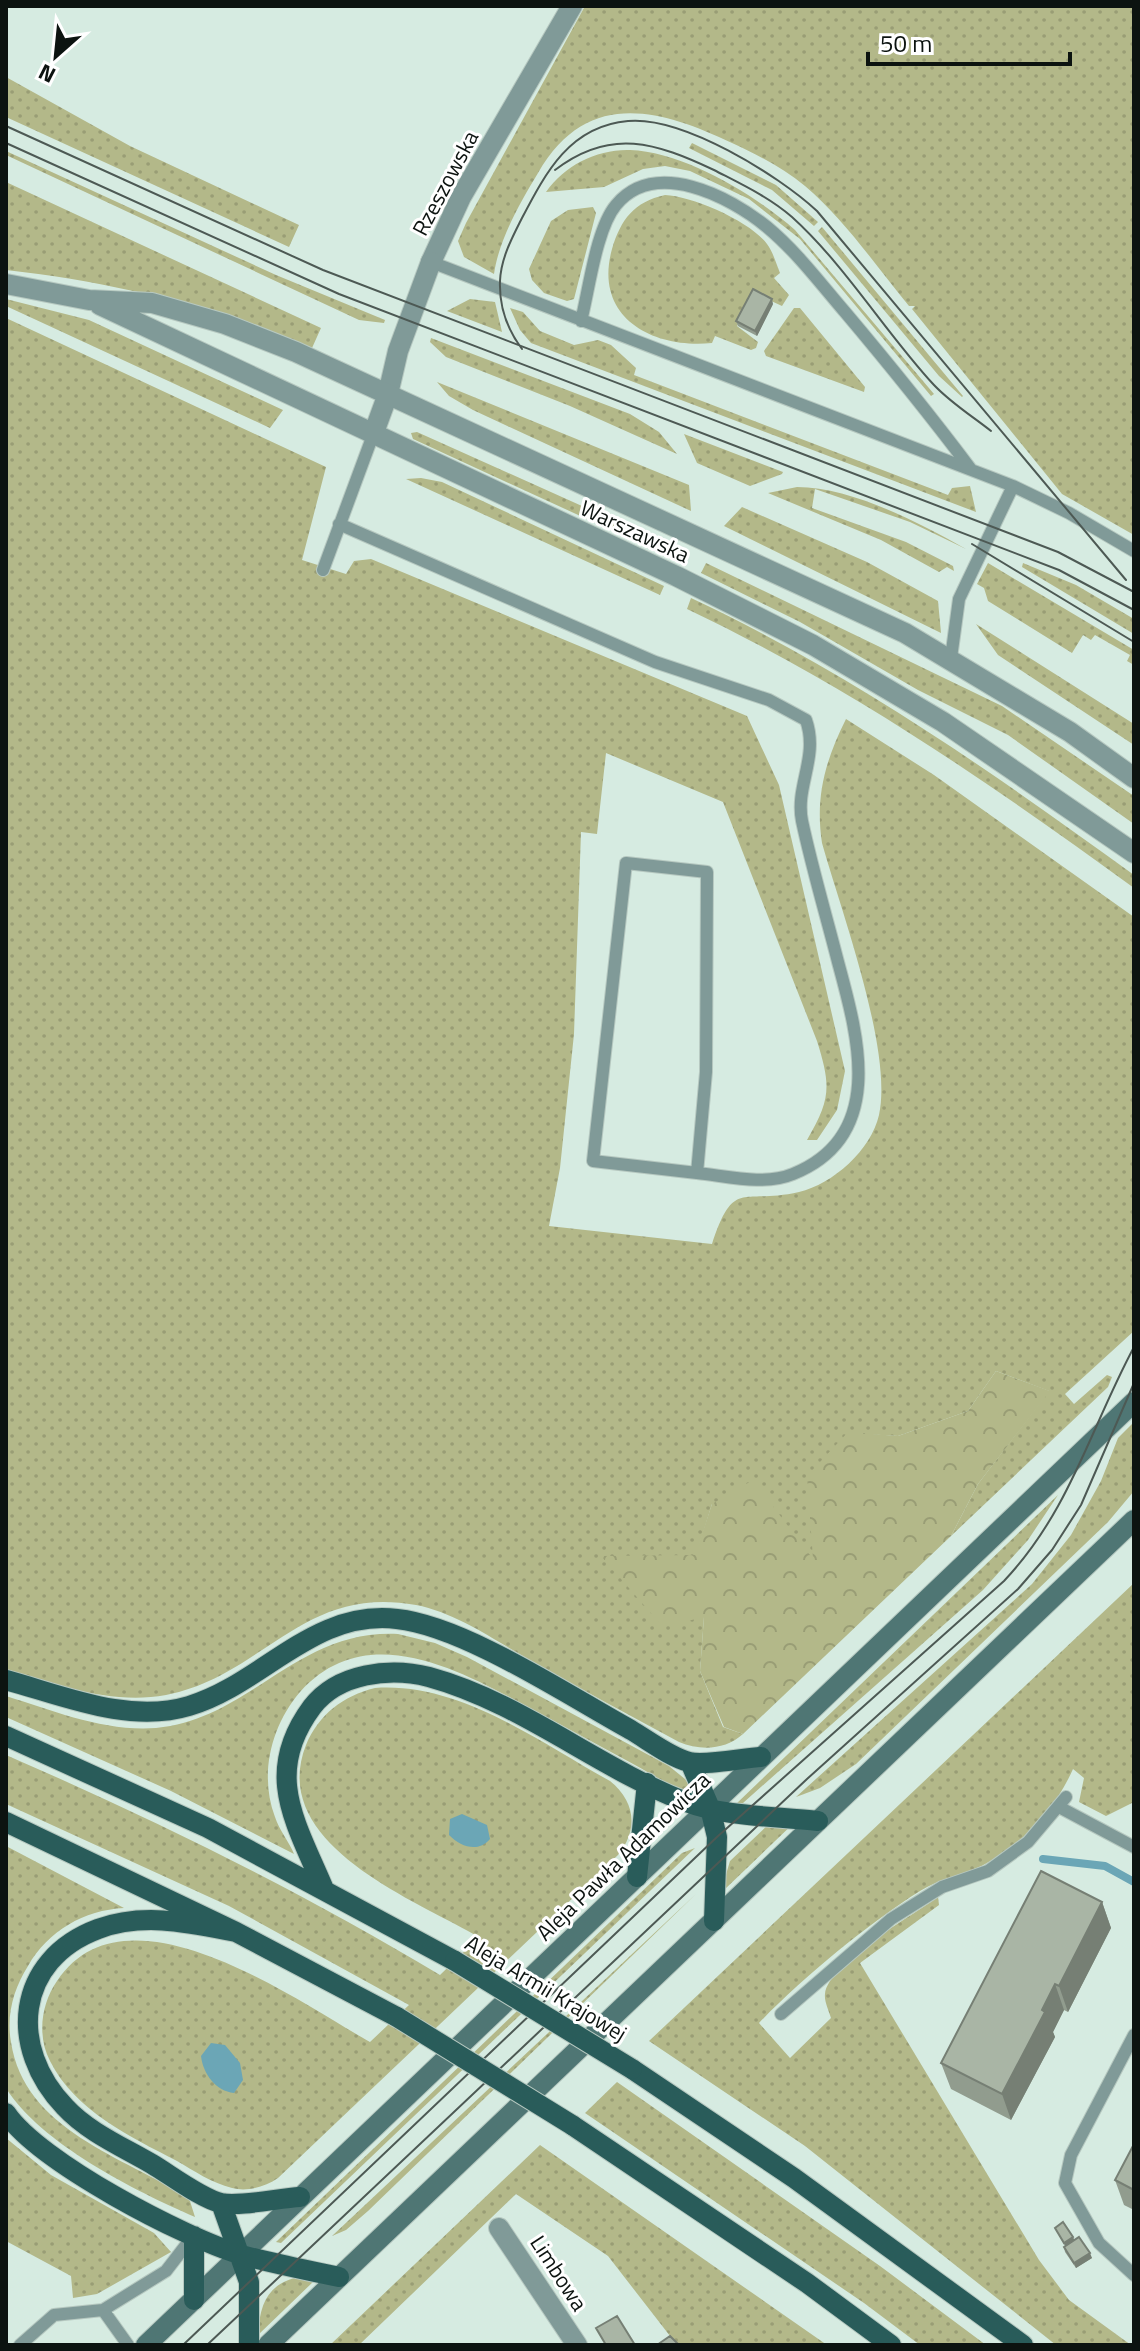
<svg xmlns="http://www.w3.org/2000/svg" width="1140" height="2351" viewBox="0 0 1140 2351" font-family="'Titillium Web',sans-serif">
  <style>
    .grass { fill: url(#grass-dots) }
    .forest { fill: url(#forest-crowns) }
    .water { fill: #6ba6b6 }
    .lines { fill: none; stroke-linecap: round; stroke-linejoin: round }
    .stream { stroke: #6ba6b6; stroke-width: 8 }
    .service-casing { stroke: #b6c8c0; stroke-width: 14 }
    .pedestrian-casing { stroke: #b6c8c0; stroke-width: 22 }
    .minor-casing { stroke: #b6c8c0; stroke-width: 22 }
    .tertiary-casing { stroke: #b6c8c0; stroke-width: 22 }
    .secondary-casing { stroke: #b6c8c0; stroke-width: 22 }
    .primary-casing { stroke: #b6c8c0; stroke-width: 22 }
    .service { stroke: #809a98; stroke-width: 12 }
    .pedestrian { stroke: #809a98; stroke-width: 20 }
    .minor { stroke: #809a98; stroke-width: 20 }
    .tertiary { stroke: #809a98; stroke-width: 20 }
    .secondary { stroke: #4f7674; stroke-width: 20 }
    .primary { stroke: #295c5a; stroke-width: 20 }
    .tram { stroke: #4d5954; stroke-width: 2 }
    .primary-bridge-casing { stroke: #b6c8c0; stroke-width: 22; stroke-linecap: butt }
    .primary-bridge { stroke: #295c5a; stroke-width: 20 }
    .wall { fill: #919c8e }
    .shaded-wall { fill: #767f74 }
    .building { fill: #a9b5a5; stroke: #767f74; stroke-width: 2 }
    .labels { text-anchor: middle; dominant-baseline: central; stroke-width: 6; stroke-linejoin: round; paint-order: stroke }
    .street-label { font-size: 22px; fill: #0c1310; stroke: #fff }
  </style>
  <defs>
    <pattern id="grass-dots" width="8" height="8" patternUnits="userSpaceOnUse" patternTransform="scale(2)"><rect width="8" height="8" fill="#b3b889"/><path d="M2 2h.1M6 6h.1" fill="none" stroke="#999d75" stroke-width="1.8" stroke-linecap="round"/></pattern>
    <pattern id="forest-crowns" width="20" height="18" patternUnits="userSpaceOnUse" patternTransform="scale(2)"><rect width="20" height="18" fill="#b3b889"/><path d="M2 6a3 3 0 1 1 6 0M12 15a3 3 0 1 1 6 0" fill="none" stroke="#999d75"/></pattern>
  </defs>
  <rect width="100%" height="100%" fill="#d6ebe1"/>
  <path class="grass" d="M585 6H1134V535L1062 494 912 309 915 306H909C876 266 845 220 805 186 783 168 758 155 732 143 660 109 587 88 538 173 520 203 499 239 494 274L464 257 458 241 466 223Z
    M6 77 130 146 299 225 289 247 6 117Z
    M692 143 776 185 818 222 814 226 772 190 689 148Z
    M630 150C685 152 755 195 795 230L934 394 931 396 800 239 749 199 690 171 665 166 643 169 604 187 546 192C565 165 597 149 630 150Z
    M6 151 276 275 385 320 384 323 359 320 6 155Z
    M6 182 321 328 312 348C212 306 113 282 6 270Z
    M665 195C692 196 750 221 767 244 773 252 776 263 780 273L774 278 789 295 782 306 754 293 737 326 758 342 756 348 751 350 715 336 712 343C652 349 593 317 612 249 621 219 634 202 665 195Z
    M593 207 596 213 574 299 567 301 544 293 532 280 529 269 551 221 568 210Z
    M822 227 963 396 962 397 939 376 818 231Z
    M6 299 89 320 283 410 270 428 6 306Z
    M470 299 495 302 502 332 447 311Z
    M510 308 523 312 540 331 574 345 598 340 611 345 636 368 634 375 948 495 952 488 970 486 976 512 531 343 520 330Z
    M794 308H800L865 387 864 392 766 356 764 351Z
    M6 318 326 467 302 560 346 574 354 561 371 559 747 716 779 785 845 1071 837 1110 817 1140H807C831 1099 831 1086 817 1041L723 802 606 753 597 834 581 832 574 1034 560 1168 549 1226 712 1244C734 1177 742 1205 799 1192 833 1184 871 1150 879 1115 893 1050 841 911 822 843 815 797 825 761 846 719L934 775 1134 917V1331L1065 1394 1074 1404 1107 1375 1112 1377 1108 1387 951 1536 978 1484 1049 1391 996 1371 968 1411 898 1436 848 1433 814 1561 712 1504 696 1555 704 1617 700 1671 723 1727 743 1734C725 1750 701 1751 679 1742 629 1715 579 1688 530 1660 494 1640 457 1613 416 1605 302 1584 264 1676 166 1695 112 1705 57 1685 6 1670Z
    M431 338 630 414 659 432 677 454 570 406 446 357 430 342Z
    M437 382 689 485 691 511 473 410 449 396Z
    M417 432 680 550 676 560 413 439 411 433Z
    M684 434 783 472 782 474 750 486 697 463Z
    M421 478 442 482 664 586 660 595 406 479Z
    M797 487C851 487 920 523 966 549L910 522 815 489 812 508 906 542 953 566 954 571 947 567 939 572 881 540 768 493Z
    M742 507 867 562 938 601 941 633 724 526Z
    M706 563 1002 706 1134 796V824L1008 735 918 690 800 622 701 573Z
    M988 563 1134 650V665L1127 661 1130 655 1095 635 1091 640 1083 635 1072 653 988 601 984 588 977 584Z
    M1023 563 1076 585 1134 619V634L1022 567Z
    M691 598C851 673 992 772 1134 875V888C988 782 851 687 687 609Z
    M976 624 1134 724V745L998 655Z
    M1134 1422V1491L1108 1522 856 1764 820 1788 796 1797 1032 1584 1071 1535 1101 1481 1118 1438Z
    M1058 1495 1028 1540 983 1590 743 1803 736 1804Z
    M1134 1583V1802L1106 1816 1079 1802 1084 1778 1073 1769C1055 1810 1019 1849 977 1868 958 1877 939 1879 920 1891 869 1923 801 1979 759 2023L790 2058 831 2018C829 2011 824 2001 825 1994 829 1962 912 1916 938 1897L939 1905 860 1963 1039 2260 1069 2300 1131 2345H1056L805 2146 649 2041Z
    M398 1634 435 1643 467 1657 669 1766 685 1779 695 1794C675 1791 654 1775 635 1765 599 1746 564 1726 528 1707 459 1670 366 1618 300 1692 271 1726 259 1775 275 1817 279 1830 290 1843 294 1854L171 1791 6 1717V1696C54 1711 105 1732 156 1728 251 1719 296 1629 398 1634Z
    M375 1688C460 1682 539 1742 610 1781 635 1801 639 1829 618 1855L278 2178C265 2187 247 2192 232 2188 212 2183 194 2171 177 2161 131 2137 75 2111 50 2061 37 2036 41 2004 57 1981 126 1877 297 2001 370 2042L409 2005 229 1906 6 1804V1755C154 1819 302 1892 440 1975L479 1937C415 1900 267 1844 306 1745 319 1714 343 1696 375 1688Z
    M797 1820 724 1890 722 1888 730 1861 770 1823Z
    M6 1846 124 1908C84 1910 48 1931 28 1966 14 1988 6 2015 11 2042 24 2130 124 2157 189 2198L195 2217C135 2191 40 2143 6 2088Z
    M695 1848 281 2243 276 2242 682 1853Z
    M697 1893 368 2211 346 2230 332 2236Z
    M617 2082 880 2266 986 2345H920L864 2303 585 2113Z
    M6 2138 51 2175 154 2233 171 2252 97 2294 73 2298 71 2276 6 2241Z
    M540 2145 827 2345H677L608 2256 516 2194 359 2345H330Z
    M311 2275 314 2281 258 2335C260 2297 272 2279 311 2275Z"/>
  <path class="forest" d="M996 1371 1050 1391 978 1484 951 1536 743 1734 724 1727 700 1671 704 1617 663 1627 601 1556 695 1555 712 1504 753 1480 813 1559 807 1476 848 1432 898 1436 968 1411Z"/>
  <path class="water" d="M462 1814 487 1825 490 1839C478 1853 461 1847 449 1835L450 1819Z
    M211 2043 225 2045 240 2063 243 2080 234 2093C216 2091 203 2074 201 2056Z"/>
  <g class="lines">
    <path class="stream" d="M1043 1859 1105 1866 1134 1882"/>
    <g class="service-casing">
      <path id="service" d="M431 262 1013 486 1069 513 1134 551
        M581 321C589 290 596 229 616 205 655 158 729 196 767 227 797 252 820 283 845 312 888 363 930 415 970 468
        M339 524 655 662 769 700 806 720C819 757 795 786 802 821 812 868 826 915 838 962 858 1036 887 1136 793 1174 764 1186 727 1176 697 1173L706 1072 707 872 626 863 593 1161 697 1173
        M323 570 373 435
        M951 658 959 599 1013 486
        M1059 1807 1134 1847
        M781 2014 891 1919 942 1887 988 1871 1028 1842 1066 1797
        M1134 2035 1071 2155 1065 2183 1099 2243 1134 2275
        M103 2310 128 2345
        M20 2345 54 2315 103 2310 166 2271 193 2236"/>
    </g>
    <g class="pedestrian-casing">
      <path id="pedestrian" d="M431 262 461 197 572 6"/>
    </g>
    <g class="minor-casing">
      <path id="minor" d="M388 394 398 351 431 262
        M499 2228 577 2345"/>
    </g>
    <g class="tertiary-casing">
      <path id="tertiary" d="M6 284 89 300 152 303 225 324 296 352 905 633 1070 732 1134 778
        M100 305 676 576 813 645 943 722 1134 853
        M373 435 388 394"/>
    </g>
    <g class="secondary-casing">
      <path id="secondary" d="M146 2345 1134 1402
        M268 2345 1134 1520"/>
    </g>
    <g class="primary-casing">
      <path id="primary" d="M6 1680C64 1696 129 1724 189 1706 263 1684 313 1609 397 1619 464 1626 569 1696 631 1730 648 1740 670 1757 689 1762 705 1766 743 1758 761 1757
        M6 1736 208 1828 455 1961
        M690 1762 710 1808 717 1837 714 1921
        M6 1822 236 1932 397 2017
        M637 1877 647 1783
        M323 1887C295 1821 263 1773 312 1707 338 1673 390 1667 429 1677 521 1702 598 1768 686 1802 725 1817 776 1816 818 1821
        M236 1932C190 1923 144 1912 98 1929 15 1960 8 2048 65 2107 88 2132 123 2147 152 2164 169 2174 202 2199 221 2203 240 2207 279 2198 300 2197
        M632 2069 794 2178 1023 2345
        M6 2113C39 2162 184 2238 242 2255 274 2264 307 2270 339 2277
        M572 2125 807 2283 891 2345
        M221 2203 249 2282V2345
        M194 2236V2300"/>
    </g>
    <use href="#service" class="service"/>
    <use href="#pedestrian" class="pedestrian"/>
    <use href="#minor" class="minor"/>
    <use href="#tertiary" class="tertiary"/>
    <use href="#secondary" class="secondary"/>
    <use href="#primary" class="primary"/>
    <path class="tram" d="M6 126 323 270 1058 552 1134 592
      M6 143 339 294 1059 570 1134 610
      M555 170C611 127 656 143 714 170 741 184 769 197 792 217 846 266 885 332 934 385 951 403 972 416 991 431
      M522 349C507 329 499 307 500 281 501 258 512 238 522 218 546 172 570 126 628 121 683 116 778 175 817 211L1126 580
      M972 544 1134 642
      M183 2345 717 1837 1004 1581C1070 1511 1090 1429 1134 1347
      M207 2345 807 1779 1018 1589 1052 1550 1081 1505 1134 1383"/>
    <g class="primary-bridge-casing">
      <path id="primary-bridge" d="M455 1961 632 2069
        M397 2017 572 2125"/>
    </g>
    <use href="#primary-bridge" class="primary-bridge"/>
  </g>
  <path class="wall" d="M773 304 757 336 738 326 736 321Z
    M1102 1902 1111 1928 1068 2012 1064 2010 1053 2032 1055 2037 1011 2120 951 2089 941 2063Z
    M1134 2144V2210L1124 2205 1115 2180Z
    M1055 2228 1073 2237 1074 2240 1092 2258 1076 2268 1065 2252 1064 2247 1065 2246Z"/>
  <path class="shaded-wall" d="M772 299 773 304 757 336 755 331Z
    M1102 1902 1111 1928 1068 2012 1059 1986Z
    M1055 1984 1064 2010 1053 2032 1055 2037 1011 2120 1002 2094Z
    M1073 2237 1075 2242 1066 2247 1064 2243Z
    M1090 2253 1092 2258 1076 2268 1074 2263Z"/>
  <path class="building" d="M753 289 772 299 755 331 736 321Z
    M1041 1871 1102 1902 1059 1986 1055 1984 1042 2010 1045 2012 1002 2094 941 2063Z
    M1134 2144V2190L1115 2180Z
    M1063 2222 1073 2237 1064 2243 1055 2228Z
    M1079 2237 1090 2253 1074 2263 1064 2247Z
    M617 2316 635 2345H606L596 2328Z
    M670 2336 679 2345H657Z"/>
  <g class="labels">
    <g class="street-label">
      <text transform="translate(445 183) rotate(-62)">Rzeszowska</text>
      <text transform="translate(635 531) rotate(25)">Warszawska</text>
      <text transform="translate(623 1856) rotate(-44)">Aleja Pawła Adamowicza</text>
      <text transform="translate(546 1988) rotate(31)">Aleja Armii Krajowej</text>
      <text transform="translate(559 2273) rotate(57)">Limbowa</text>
    </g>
  </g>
  <rect width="1140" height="2351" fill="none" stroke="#0c1310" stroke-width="16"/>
  <g transform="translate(56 56) rotate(207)" stroke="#ffffff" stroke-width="6" paint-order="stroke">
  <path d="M0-6L14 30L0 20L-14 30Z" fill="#0c1310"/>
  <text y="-12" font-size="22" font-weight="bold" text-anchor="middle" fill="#0c1310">N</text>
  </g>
  <path d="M868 52v12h202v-12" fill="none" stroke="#0c1310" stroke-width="4"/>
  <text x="880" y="52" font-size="24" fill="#0c1310" stroke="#ffffff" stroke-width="6" paint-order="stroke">50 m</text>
</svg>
